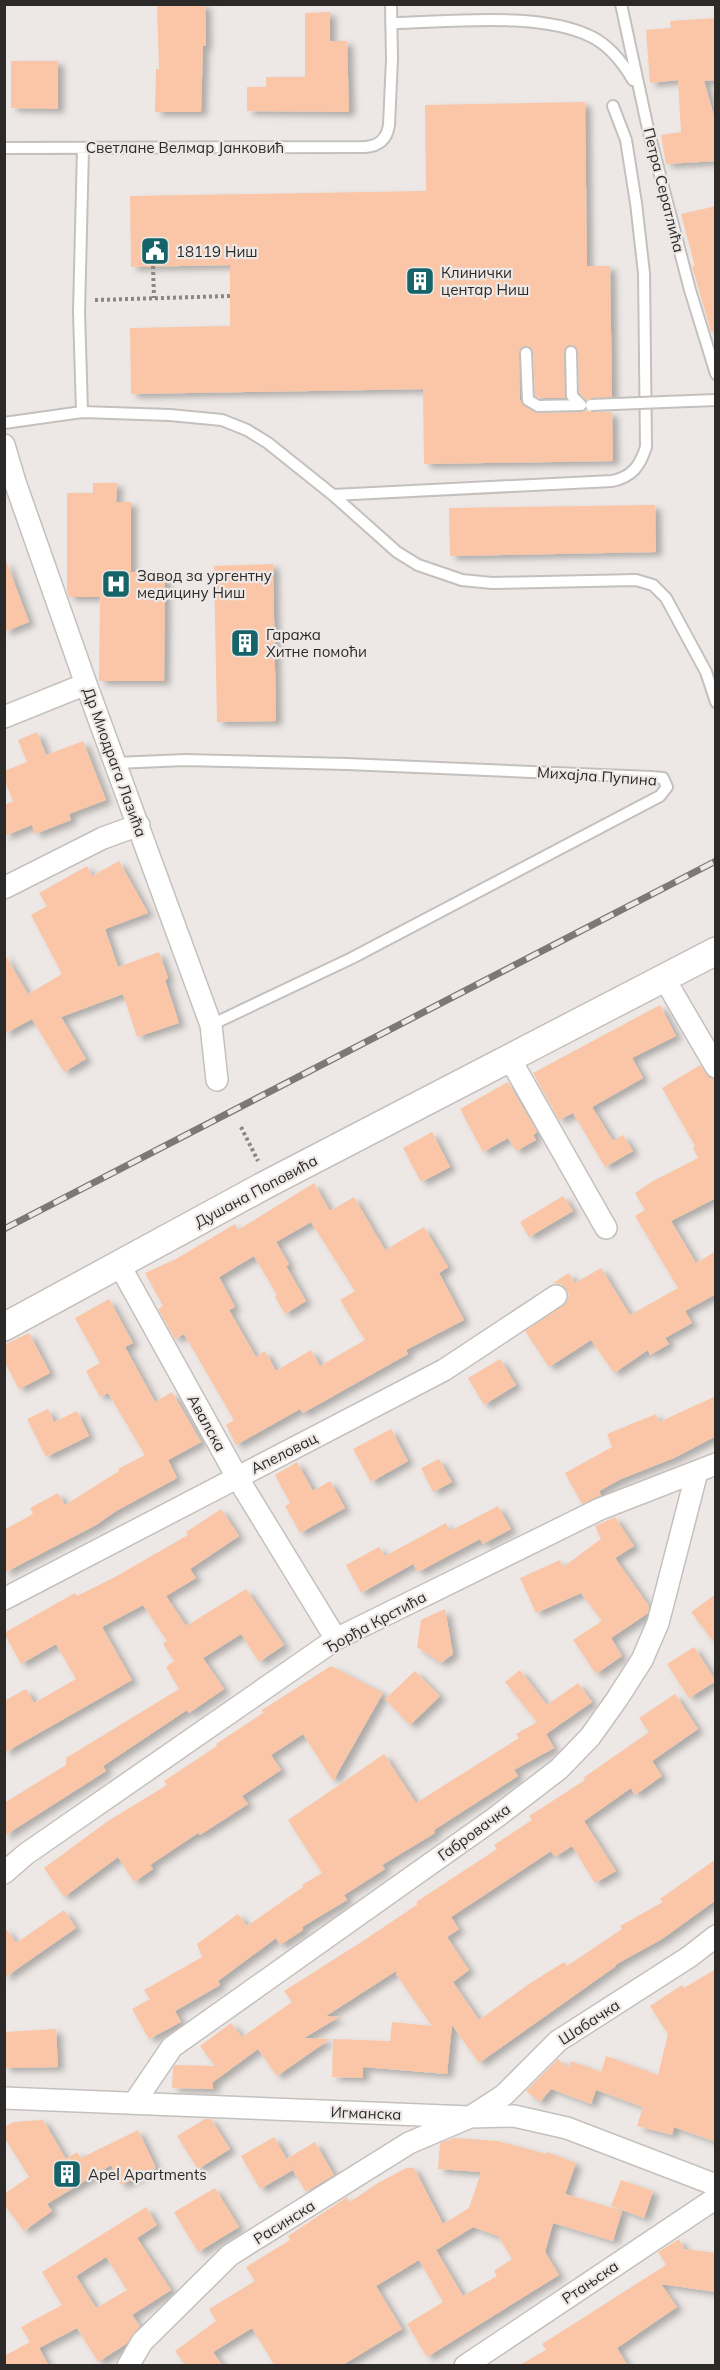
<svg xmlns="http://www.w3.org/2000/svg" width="720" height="2370" viewBox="0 0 720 2370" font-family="Mulish,sans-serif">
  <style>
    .building { fill: #fac6a7; fill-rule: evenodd; filter: url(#shadow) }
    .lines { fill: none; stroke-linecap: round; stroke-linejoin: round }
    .service-casing { stroke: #c4c0bd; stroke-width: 14 }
    .minor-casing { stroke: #c4c0bd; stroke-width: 24 }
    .tertiary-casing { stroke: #c4c0bd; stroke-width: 30 }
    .path { stroke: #898684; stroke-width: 4; stroke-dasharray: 3 3; stroke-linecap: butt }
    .service { stroke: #fff; stroke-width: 10 }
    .minor { stroke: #fff; stroke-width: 21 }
    .tertiary { stroke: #fff; stroke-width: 27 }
    .rail-casing { stroke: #7c7877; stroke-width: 7 }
    .rail { stroke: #ede8e5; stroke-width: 4.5; stroke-dasharray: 14; stroke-linecap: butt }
    .service-bridge-casing { stroke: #c4c0bd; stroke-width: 14; stroke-linecap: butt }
    .service-bridge { stroke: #fff; stroke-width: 10 }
    .labels { text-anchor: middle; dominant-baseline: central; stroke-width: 4.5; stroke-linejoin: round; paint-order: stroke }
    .street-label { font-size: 15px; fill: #2c2a29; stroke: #ede8e5 }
    .poi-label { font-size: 15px; fill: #2c2a29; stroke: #ede8e5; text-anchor: start }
  </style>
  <defs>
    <filter id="shadow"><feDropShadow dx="6" dy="4" stdDeviation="3" flood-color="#0004"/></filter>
  </defs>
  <rect width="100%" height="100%" fill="#ede8e5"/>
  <path class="building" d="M157 4H205L206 46H203L201 112H155L156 69H159Z
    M330 12V41H347L349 112 247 111V87H266V77H305V13Z
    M716 18V80L704 81 716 123V161L666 164 661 135 681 132 678 80 650 83 646 30 671 28 670 21Z
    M11 61H58V109L11 108Z
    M585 102 587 266H610L612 397 586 400 579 393 578 351 577 348 571 345 567 346 564 352 565 398H540L535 396 533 352 532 349 526 346 522 347 519 353 520 400 524 406 538 413 581 412 586 410 591 412H612L613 461 424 464 423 389 131 394 130 328 230 326V265L131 267 130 196 426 191 425 105Z
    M716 206V331L711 332 692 266H695L681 214Z
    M93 483H117L116 502H131V572H165L164 681H99L100 597H69L67 591V493H93Z
    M655 505 656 552 450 556 449 508Z
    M6 561 29 622 4 632V562Z
    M273 564 276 721 217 722 214 566Z
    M37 732 46 755 83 741 106 800 69 814 71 820 35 834 32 825 4 836V805L13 801 4 779V771L27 762 18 740Z
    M119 861 148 913 105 929 118 967 159 952 168 978 165 980 179 1023 137 1037 123 994 61 1017 86 1059 64 1072 32 1019 4 1034V953L28 994 62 974 31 915 47 906 39 893 87 866 92 876Z
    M660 1005 676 1036 632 1058 643 1078 592 1107 613 1141 623 1135 633 1151 605 1167 573 1113 559 1120 533 1073Z
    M700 1065 709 1078 716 1080V1198L671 1221 696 1263 716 1251V1294L685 1311 692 1323 665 1338 669 1344 650 1355 648 1350 614 1373 591 1340 549 1367 525 1331 567 1302 569 1295 566 1289 561 1284 553 1283 569 1273 575 1283 601 1268 630 1315 678 1288 635 1216 645 1210 635 1193 653 1181 698 1158 693 1148 695 1146 662 1088Z
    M508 1082 537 1132 533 1135 536 1140 516 1151 508 1138 483 1152 460 1109Z
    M432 1132 450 1167 421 1182 403 1148Z
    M314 1183 330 1211 354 1197 385 1250 424 1227 448 1267 439 1273 464 1320 406 1350 408 1354 303 1413 300 1409 236 1445 226 1425 234 1420 184 1334 175 1339 158 1309 163 1306 145 1273 176 1259 235 1224 238 1230ZM311 1222 355 1291 340 1300 365 1340 320 1366 311 1350 276 1371 265 1351 256 1357 229 1310 235 1307 219 1277 254 1256 277 1295 275 1297 285 1314 306 1301 286 1266 289 1264 276 1242Z
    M563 1196 573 1211 529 1237 520 1222Z
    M109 1299 133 1343 125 1347 155 1402 172 1392 201 1442 168 1460 177 1478 116 1511 96 1525 4 1573V1530L33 1514 30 1508 58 1493 65 1505 119 1471 118 1469 145 1455 108 1393 100 1397 86 1371 100 1363 75 1318Z
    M29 1333 50 1373 19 1389 4 1361V1345Z
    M500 1359 516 1385 484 1405 468 1378Z
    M716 1396V1436L674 1458 621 1479 599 1491 601 1495 582 1504 565 1473 612 1447 607 1434 656 1414 659 1422Z
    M48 1409 54 1422 77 1411 89 1436 46 1457 27 1419Z
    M391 1429 408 1461 371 1482 353 1449Z
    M439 1459 452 1482 433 1492 421 1468Z
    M297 1462 313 1491 330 1481 345 1508 300 1533 285 1506 290 1503 275 1475Z
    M498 1506 511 1529 483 1544 480 1539 418 1572 413 1564 361 1593 346 1565 379 1547 385 1556 446 1523 450 1531Z
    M221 1509 239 1536 190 1569 196 1578 166 1596 186 1626 246 1589 284 1645 259 1662 241 1634 203 1658 224 1689 189 1713 187 1710 103 1766 106 1771 4 1836V1803L66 1765V1758L179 1689 166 1667 174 1661 163 1644 167 1641 143 1605 102 1627 132 1680 4 1753V1701L26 1689 34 1703 76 1679 56 1644 21 1664 4 1633 75 1593 77 1596 115 1577 188 1535 186 1532Z
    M615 1517 634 1546 615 1558 649 1606 648 1613 611 1638 622 1656 596 1674 573 1640 602 1621 581 1593 536 1613 520 1578 560 1560 563 1567 601 1539 595 1526Z
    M716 1594V1645L691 1612Z
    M445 1609 453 1654 441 1663 417 1647 421 1620Z
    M694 1647 716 1681 689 1698 667 1664Z
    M331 1666 383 1693 333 1781 303 1734 271 1755 281 1770 242 1796 248 1804 200 1835 198 1833 150 1865 153 1869 134 1882 118 1857 64 1897 44 1868 108 1821 167 1785 164 1781 217 1746 216 1744 263 1713 262 1710Z
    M520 1670 547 1705 578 1683 592 1702 546 1734 554 1748 514 1770 518 1776 434 1830 435 1833 382 1865 385 1869 344 1895 347 1900 302 1927 303 1930 280 1945 276 1938 218 1981 220 1985 175 2011 181 2022 149 2039 132 2009 150 1999 144 1990 202 1957 197 1944 238 1914 247 1926 303 1887 302 1885 322 1873 288 1820 384 1754 416 1803 519 1738 516 1734 537 1722 505 1682Z
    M415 1671 440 1696 410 1725 385 1699Z
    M675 1694 698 1729 652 1761 662 1776 635 1795 631 1788 584 1821 616 1871 595 1883 572 1846 555 1857 551 1851 451 1917 459 1929 447 1937 469 1970 453 1982 479 2020 529 1984 564 1962 567 1966 622 1929 620 1926 663 1902 660 1899 716 1859V1900L662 1939 615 1965 616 1966 479 2063 452 2025 447 2074 363 2067V2078L332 2077 333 2039 390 2041 392 2022 432 2026 396 1974V1971L326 2016 339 2017 304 2038 330 2039 277 2076 258 2049 213 2082V2089L172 2088 173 2068 175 2065 215 2066 200 2046 231 2023 242 2037 292 2002 284 1991 363 1941 418 1904 416 1902 497 1849 494 1845 532 1820 529 1816 585 1780 583 1778 649 1732 639 1718Z
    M64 1910 76 1928 4 1978V1926L16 1943Z
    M716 1969V2142L674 2127 672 2135 637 2126 643 2107 596 2090 591 2104 551 2089 540 2102 526 2091 558 2059 568 2068 571 2061 601 2072 606 2056 658 2075 668 2034 650 2006 682 1985 684 1988Z
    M56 2029 58 2067 4 2068V2032Z
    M205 2119H211L230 2149 198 2169 177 2136Z
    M43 2120 66 2159 77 2152 81 2158 138 2130 156 2168 121 2185 111 2165 47 2204 52 2211 24 2231 4 2204V2194L29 2177 4 2137V2127L14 2122Z
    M274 2137 293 2170 260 2189 241 2156Z
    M454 2138 498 2141 546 2154 547 2152 576 2163 565 2194 622 2211 613 2241 553 2223 545 2252 559 2275 427 2357 407 2324 443 2302 419 2260 376 2286 402 2329 341 2366H275L252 2328 213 2352 223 2366H186L175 2351 216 2321 209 2309 255 2281 246 2267 290 2240 288 2236 347 2197 350 2202 378 2183 406 2168H414L443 2224 469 2208 481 2172 438 2169 440 2143ZM473 2227 498 2236 512 2259 494 2271 497 2276 463 2296 436 2250Z
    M315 2142 334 2175 306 2192 286 2159Z
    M621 2180 653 2191 644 2218 611 2206Z
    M215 2188 239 2227 198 2252 174 2212Z
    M146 2207 157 2225 137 2238 171 2290 132 2315 140 2326 126 2344 98 2362 77 2328 39 2348 49 2366H4V2356L30 2342 21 2327 62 2305 42 2272ZM106 2257 127 2290 96 2308 76 2276Z
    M679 2239 684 2249 716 2253V2292L661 2284 677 2307 617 2348 628 2366H518L546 2350 542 2344 666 2265 658 2252Z"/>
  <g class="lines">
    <g class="service-casing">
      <path id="service" d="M621 4 648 129 690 290 716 374
        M391 23C449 22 541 11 592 37 610 46 623 63 633 80
        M4 148 365 147C379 146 387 139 389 125L392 59 391 4
        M526 353 528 400 538 406 581 405 572 396 571 352
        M664 402 716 400
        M82 412 79 312 83 148
        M4 423 82 412 170 415 222 420 247 430 268 443 333 495 397 552 418 565 462 580 492 583 636 580 653 585 666 598 706 672 716 702
        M333 495 612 481C632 477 640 466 646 447L644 273 636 203 626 140 613 106
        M116 763 185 760 347 764 651 777 663 778 667 787 660 796 352 958 211 1025"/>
    </g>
    <g class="minor-casing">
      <path id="minor" d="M4 445 15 482 86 684 211 1025 217 1080
        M4 717 86 684
        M4 888 103 838 139 825
        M664 978 716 1067
        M510 1059 606 1228
        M120 1266 237 1477 336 1639
        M4 1599 444 1370 556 1296
        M4 1873 26 1854 336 1639 600 1509 716 1464
        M4 2098 470 2117 514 2116 567 2128 716 2185
        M134 2103 172 2047 495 1818 559 1769 590 1737 617 1699 642 1660 658 1623 697 1472
        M128 2366 142 2342 230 2255 409 2143 470 2117 504 2095 558 2041 689 1957 716 1936
        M465 2366 716 2198"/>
    </g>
    <g class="tertiary-casing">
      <path id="tertiary" d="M4 1327 267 1184 716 951"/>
    </g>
    <path class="path" d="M153 266 154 298
      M95 300 230 296
      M241 1127 258 1161"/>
    <use href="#service" class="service"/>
    <use href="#minor" class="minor"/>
    <use href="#tertiary" class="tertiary"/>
    <g class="rail-casing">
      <path id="rail" d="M4 1229 716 861"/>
    </g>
    <use href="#rail" class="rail"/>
    <g class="service-bridge-casing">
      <path id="service-bridge" d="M591 405 664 402"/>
    </g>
    <use href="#service-bridge" class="service-bridge"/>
  </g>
  <defs>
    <g id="civic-square" transform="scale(1.5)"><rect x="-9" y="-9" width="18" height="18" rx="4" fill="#146469" stroke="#ede8e5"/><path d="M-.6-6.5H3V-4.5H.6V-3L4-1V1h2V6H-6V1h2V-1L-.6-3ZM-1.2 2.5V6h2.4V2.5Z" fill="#fff"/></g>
    <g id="building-square" transform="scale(1.5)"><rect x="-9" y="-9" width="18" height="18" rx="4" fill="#146469" stroke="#ede8e5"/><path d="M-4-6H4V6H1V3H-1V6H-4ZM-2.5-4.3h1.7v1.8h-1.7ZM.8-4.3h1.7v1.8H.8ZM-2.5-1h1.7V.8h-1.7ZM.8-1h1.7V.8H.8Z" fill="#fff"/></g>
    <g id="hospital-square" transform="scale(1.5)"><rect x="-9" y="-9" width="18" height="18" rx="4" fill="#146469" stroke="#ede8e5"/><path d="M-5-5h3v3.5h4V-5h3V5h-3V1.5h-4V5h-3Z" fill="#fff"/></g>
  </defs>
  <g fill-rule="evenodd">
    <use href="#civic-square" x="155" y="251"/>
    <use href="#building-square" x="420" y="281"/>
    <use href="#hospital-square" x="116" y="584"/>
    <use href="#building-square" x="245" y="643"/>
    <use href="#building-square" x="67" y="2174"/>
  </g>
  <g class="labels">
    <g class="street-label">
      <text x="185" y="147">Светлане Велмар Јанковић</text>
      <text transform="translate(664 190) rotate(76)">Петра Сератлића</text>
      <text transform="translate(115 762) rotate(70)">Др Миодрага Лазића</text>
      <text transform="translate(597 776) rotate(4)">Михајла Пупина</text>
      <text transform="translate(256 1191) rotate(-28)">Душана Поповића</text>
      <text transform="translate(207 1423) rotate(61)">Авалска</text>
      <text transform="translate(284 1453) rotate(-27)">Апеловац</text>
      <text transform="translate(375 1622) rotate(-28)">Ђорђа Крстића</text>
      <text transform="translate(474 1832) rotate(-36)">Габровачка</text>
      <text transform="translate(589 2022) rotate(-33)">Шабачка</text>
      <text transform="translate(366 2113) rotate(2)">Игманска</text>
      <text transform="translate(284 2222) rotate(-32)">Расинска</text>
      <text transform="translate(590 2282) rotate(-34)">Ртањска</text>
    </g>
    <g class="poi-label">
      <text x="176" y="251">18119 Ниш</text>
      <text x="441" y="272">Клинички<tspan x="441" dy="17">центар Ниш</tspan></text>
      <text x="137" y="575">Завод за ургентну<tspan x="137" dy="17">медицину Ниш</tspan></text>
      <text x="266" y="634">Гаража<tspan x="266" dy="17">Хитне помоћи</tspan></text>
      <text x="88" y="2174">Apel Apartments</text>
    </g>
  </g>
  <rect width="720" height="2370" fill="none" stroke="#2c2a29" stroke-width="12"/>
</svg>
